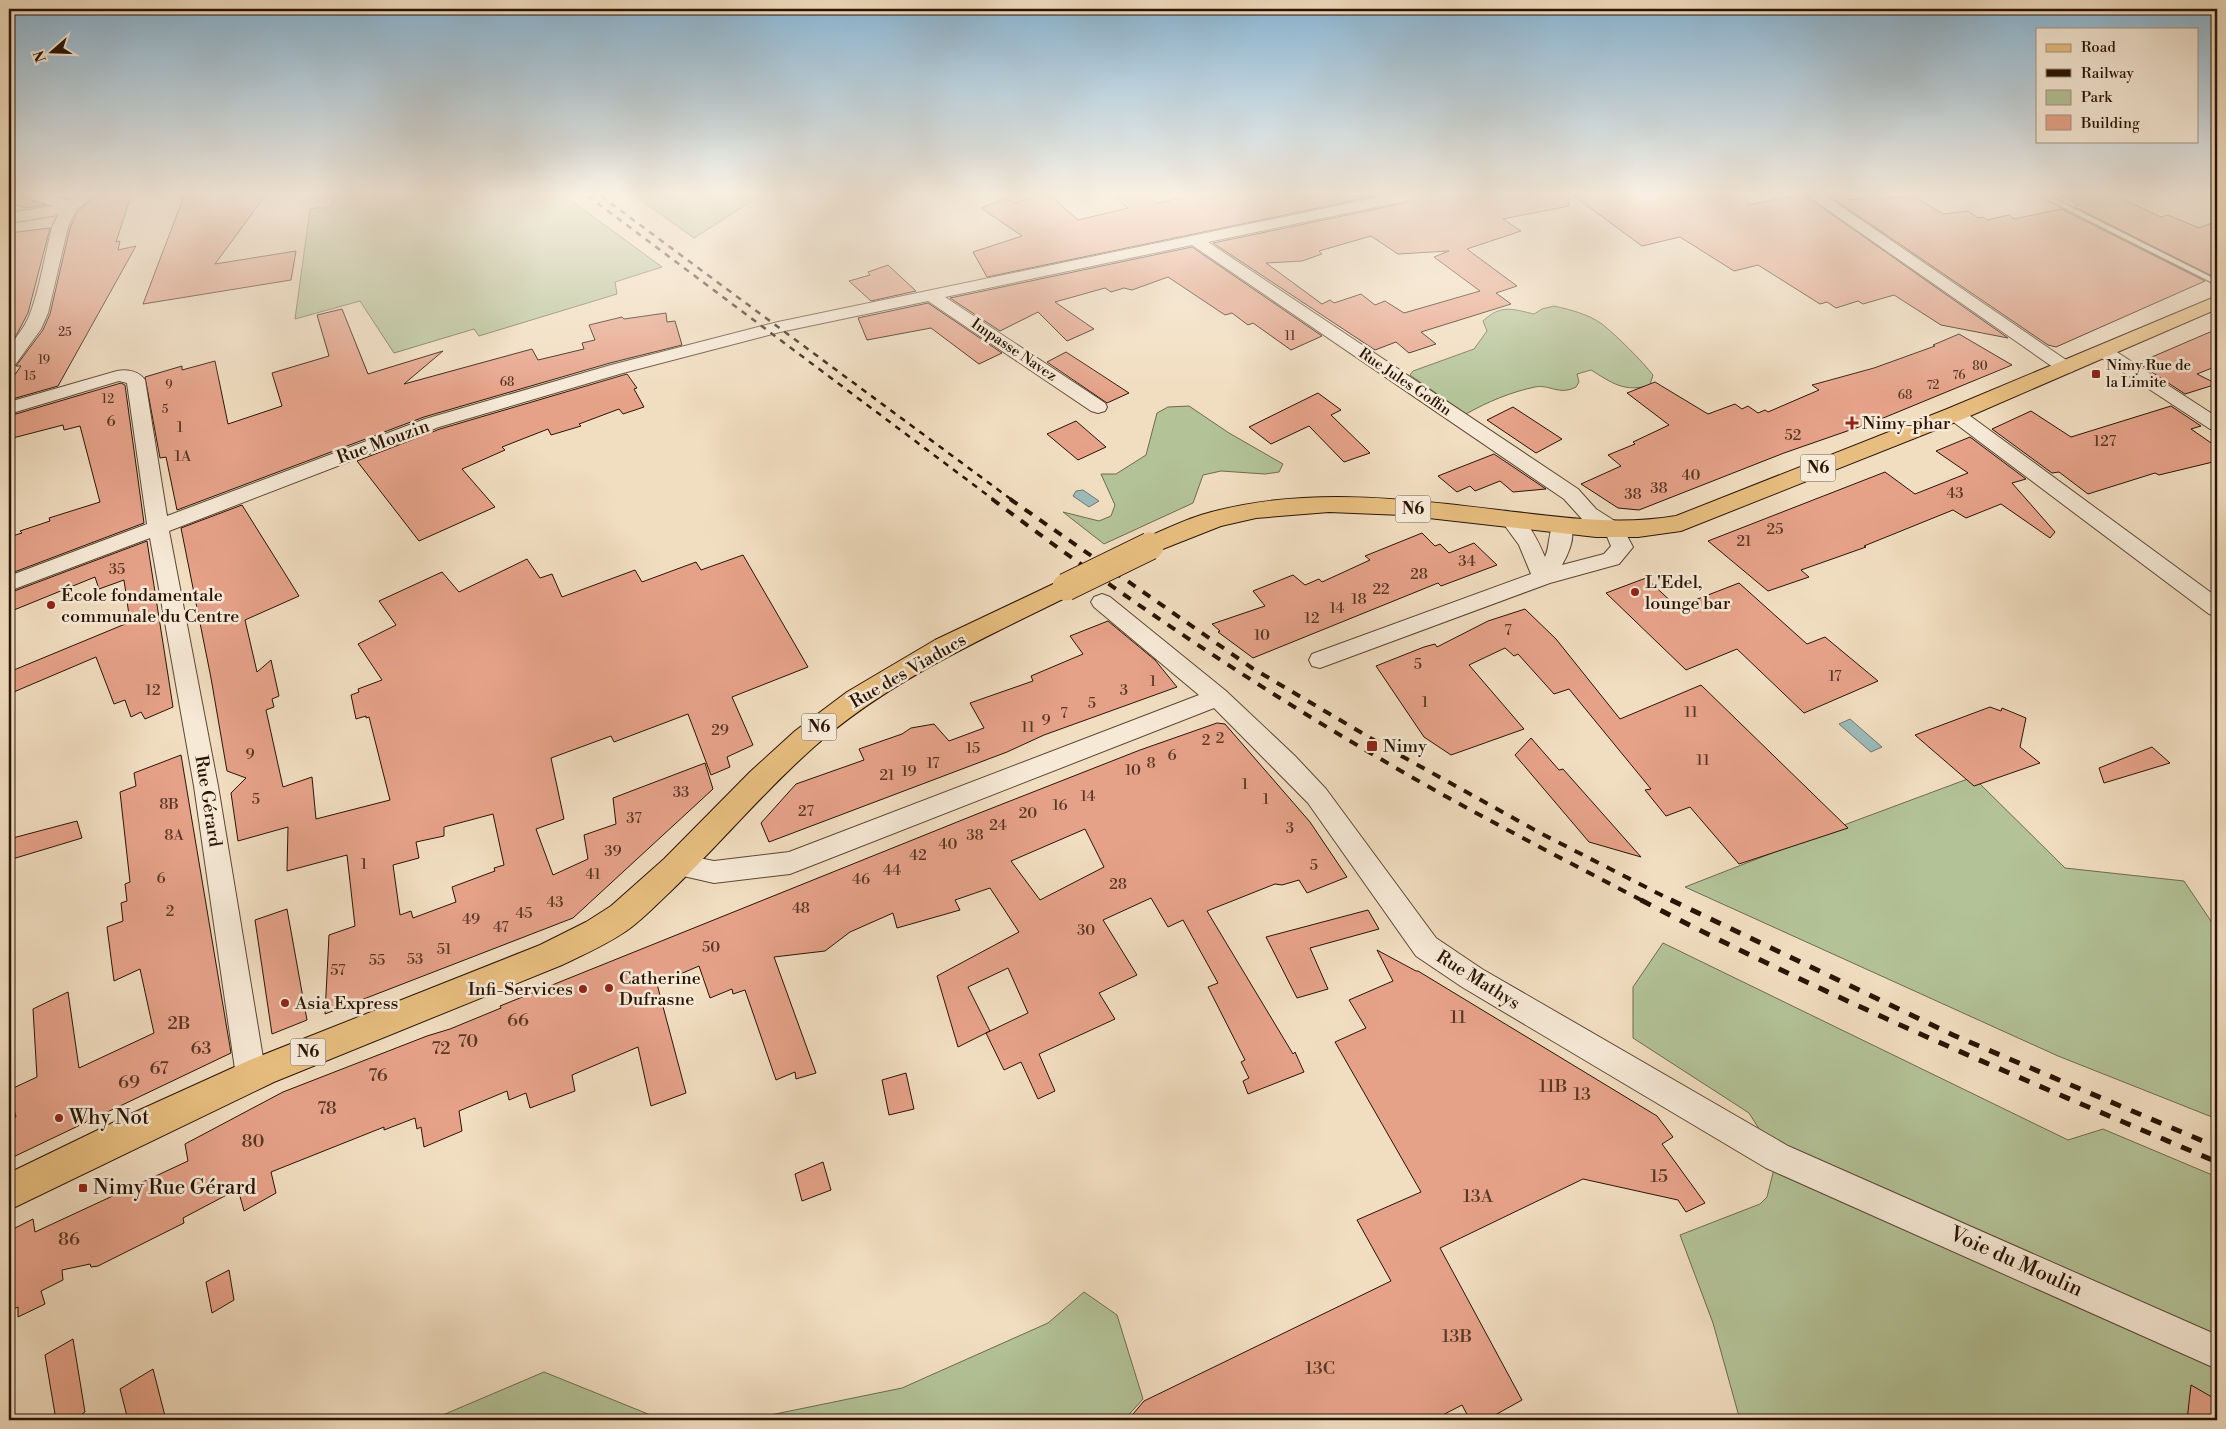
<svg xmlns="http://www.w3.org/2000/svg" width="2226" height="1429" viewBox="0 0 2226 1429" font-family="'Libre Bodoni',serif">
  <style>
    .green { fill: #b3c297; stroke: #6e6b4e }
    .water { fill: #9cbab9; stroke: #6e7871 }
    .building { fill: #e6a289; stroke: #291404; fill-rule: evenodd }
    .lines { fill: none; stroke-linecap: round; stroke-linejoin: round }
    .service-casing { stroke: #5b4633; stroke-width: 3 }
    .minor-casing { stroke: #5b4633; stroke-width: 2 }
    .primary-casing { stroke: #291404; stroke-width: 2 }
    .service { fill: #f6e9d6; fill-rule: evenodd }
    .minor { fill: #f6e9d6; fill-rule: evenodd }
    .primary { fill: #e8be80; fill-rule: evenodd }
    .rail-far2 { stroke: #291404; stroke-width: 2.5; stroke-dasharray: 6 6; stroke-linecap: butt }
    .rail-far1 { stroke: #291404; stroke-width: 4; stroke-dasharray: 9 9; stroke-linecap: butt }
    .rail { stroke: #291404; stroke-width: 5; stroke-dasharray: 11 11; stroke-linecap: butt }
    .primary-bridge-casing { stroke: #291404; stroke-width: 29; stroke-linecap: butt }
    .primary-bridge { stroke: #e8be80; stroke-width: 27 }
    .poi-dot { fill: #8f2418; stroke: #f6e9d6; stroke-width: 2 }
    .labels { text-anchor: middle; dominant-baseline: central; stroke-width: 5; stroke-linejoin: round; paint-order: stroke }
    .far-number-label { font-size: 12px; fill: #583825 }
    .far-street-label { font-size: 15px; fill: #291404; stroke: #f6e9d6 }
    .far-poi-label { font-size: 15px; fill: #291404; stroke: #f6e9d6; text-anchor: start }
    .number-label { font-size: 15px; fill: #583825 }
    .shield { fill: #f6e9d6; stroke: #665443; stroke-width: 1 }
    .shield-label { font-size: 16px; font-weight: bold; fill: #291404 }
    .poi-label { font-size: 18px; fill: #291404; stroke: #f6e9d6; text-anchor: start }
    .street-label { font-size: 18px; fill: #291404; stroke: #f6e9d6 }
    .near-number-label { font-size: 18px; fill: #583825 }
    .near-poi-label { font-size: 21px; fill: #291404; stroke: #f6e9d6; text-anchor: start }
    .near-street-label { font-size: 21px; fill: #291404; stroke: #f6e9d6 }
  </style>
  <rect width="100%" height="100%" fill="#f1ddc0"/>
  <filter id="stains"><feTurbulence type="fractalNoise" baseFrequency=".004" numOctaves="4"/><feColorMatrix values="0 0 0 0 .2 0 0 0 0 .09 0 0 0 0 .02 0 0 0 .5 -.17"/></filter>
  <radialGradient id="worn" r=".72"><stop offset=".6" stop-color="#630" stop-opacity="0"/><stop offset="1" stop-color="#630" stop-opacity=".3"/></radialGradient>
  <path class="green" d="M332 196H565L662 267 615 282 617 294 479 336 474 329 394 353 360 301 295 319 310 209 331 206Z
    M635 196H760L694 238Z
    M1554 306C1571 310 1588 314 1602 324 1615 334 1643 362 1653 375L1650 385C1625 393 1612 383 1591 370L1577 374 1579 382 1576 387C1559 396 1550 384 1535 387 1511 392 1487 402 1466 414L1410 375 1413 371 1474 349 1487 331 1483 321C1501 304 1512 309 1534 314L1542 309Z
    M1189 406 1229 433 1283 464 1279 472 1265 474 1221 471 1203 475 1193 503 1104 544 1063 512 1099 521 1111 516 1115 505 1101 474H1116L1146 455 1157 413 1168 407Z
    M1973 777 2065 868 2184 881 2217 930V1119L2058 1056 1685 887 1844 825Z
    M1663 943 2068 1140 2103 1129 2217 1177V1420H1740L1713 1323 1680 1235 1760 1204 1767 1197 1777 1157 1749 1113 1633 1038V987Z
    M1084 1292 1117 1315 1143 1399 1124 1420H746L902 1388 1048 1323Z
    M544 1372 663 1420H431Z"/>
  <path class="water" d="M1083 490 1099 501 1089 507 1073 496 1076 491Z
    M1850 719 1882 747 1871 752 1839 724Z"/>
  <path class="building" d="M9 196H29L33 201 46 205 26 208 9 202Z
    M95 196H131L116 242 120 241 118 250 136 246 58 386 9 400V383L21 366H16L43 330 50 314 70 228 78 211Z
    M184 196H265L215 264 296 251 291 280 143 304Z
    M1038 196H1051L1078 220 1128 208 1114 196H1148L1157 203 1191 196H1376L987 277 973 252 1022 236 981 208 1007 198 1014 203Z
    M1415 196H1568L1569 206 1503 219 1521 231 1467 249 1517 286 1496 293 1511 304 1421 332 1436 344 1409 353 1396 342 1375 350 1213 243 1405 203ZM1371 236 1398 254 1449 251 1434 257 1480 291 1404 313 1385 301 1375 305 1361 294 1334 303 1330 300 1322 304 1266 263 1302 261 1322 254 1319 251Z
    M1574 196H1748V205L1793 196H1806L2008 338 1941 325 1894 295 1863 304 1858 301 1836 308 1827 302 1820 304 1758 265 1734 271 1680 237 1642 246Z
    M1829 196H1844L1850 200 1873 196 1880 199 1914 196 1943 214 1968 211 1978 218 1983 217 1987 220 2009 215 2014 219 2061 209 2205 281 2056 347 2048 345Z
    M2061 196H2117L2161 217 2168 215 2199 228 2217 221V275L2214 277 2073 206 2079 205Z
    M50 228 28 313 9 349V273L12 264 9 265V233Z
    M1192 247 1322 336 1291 350 1253 323 1248 325 1232 313 1225 315 1168 277 1132 290 1124 288 1111 292 1105 288 1055 302 1094 329 1067 341 1038 312 1000 331 950 298Z
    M888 265 916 291 871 301 849 281 870 275 868 272Z
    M928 303 1002 353 979 364 931 328 867 340 858 318Z
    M342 309 368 374 443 351 404 384 532 349 538 360 584 349 582 343 595 340 589 325 622 317 624 319 666 313 667 322 675 321 682 345 610 363 424 417 177 510 166 457 160 458 145 377 182 366V370L215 361 228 424 282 406 272 373 329 356 317 315Z
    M2217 329V366L2197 374 2217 384 2185 394 2138 363Z
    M1959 334 2012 365 1876 421 1784 453 1639 510 1618 508 1581 484 1621 466 1608 455 1635 444 1633 442 1669 425 1627 393 1655 382 1708 414 1735 404 1742 409 1748 406 1758 413 1765 410 1768 412 1819 390 1812 385 1874 368 1935 346 1933 345Z
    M1066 352 1103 376 1129 393 1107 403 1047 362Z
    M627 374 637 388 634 389 644 407 623 414 619 409 579 424 581 426 551 435 548 429 502 447 505 450 462 469 495 507 419 541 357 461 440 429Z
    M121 383 125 385 144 523 9 574V537L22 533 20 531 50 521 49 518 100 502 80 426 64 430 63 425 9 439V416Z
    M1318 393 1341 410 1331 415 1370 453 1344 462 1309 426 1271 444 1249 427Z
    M2171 406 2201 426 2191 429 2217 447V461L2159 475 2155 473 2088 494 2059 472 2052 473 1992 429 2031 411 2071 437Z
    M1513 407 1562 439 1536 453 1487 420Z
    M1076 421 1106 447 1078 460 1047 434Z
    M1970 437 2026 479 2012 483 2055 532 2050 538 2001 504 1966 518 1953 510 1864 546 1866 547 1801 570 1809 577 1768 591 1708 541 1885 472 1915 494 1968 473 1936 451Z
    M1494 454 1546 489 1513 492 1500 481 1475 491 1470 486 1457 492 1438 476Z
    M242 505 299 596 245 620 257 672 271 660 279 696 272 699 274 707 266 710 283 787 312 777 316 819 390 800 369 717 366 718V716L356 719 351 695 359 692 358 689 382 680 358 644 396 625 379 601 442 572 459 592 527 559 540 578 552 574 562 597 635 570 642 582 696 562 701 570 743 555 808 667 732 697 753 745 727 757 730 767 711 775 688 714 614 742 611 736 551 758 564 819 536 829 553 875 588 859 584 835 616 824 613 798 705 763 713 789 573 918 325 1014 329 935 355 926 347 855 287 871 288 827 238 841 231 793 246 778 227 771 211 678 181 528ZM493 814 504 865 494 868 495 871 452 887 456 902 413 918 411 911 400 915 393 865 419 858 416 842 444 836V827Z
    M1422 533 1435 546 1440 544 1449 553 1474 543 1497 565 1441 586 1438 583 1253 658 1218 632 1220 631 1212 624 1265 606 1253 591 1293 575 1305 585 1319 579 1322 582 1370 560 1365 556Z
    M147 541 173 707 145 719 141 712 131 717 125 700 114 704 96 657 9 694V672L130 622 124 580 99 589 95 577 9 612V593Z
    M1646 578 1677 607 1739 583 1807 644 1825 637 1878 681 1804 713 1737 649 1686 670 1606 593Z
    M1525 609 1556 639 1620 719 1701 685 1848 828 1739 864 1690 807 1666 816 1645 790 1651 789 1569 689 1554 694 1518 654 1514 656 1505 648 1469 665 1524 729 1451 755 1424 737 1376 666 1424 647 1435 644 1437 647 1488 621Z
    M1108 621 1155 660 1177 687 1044 735 1007 752 769 842 761 823 796 784 864 760 859 749 902 734 911 728 934 724 949 741 984 728 970 703 1033 681 1031 676 1083 654 1070 636Z
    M1990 707 2001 711 2002 708 2026 718 2020 747 2040 763 1974 786 1915 735Z
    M1217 723 1225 724 1310 822 1347 877 1307 893 1299 880 1282 885 1275 884 1207 911 1293 1054 1295 1052 1304 1072 1248 1094 1243 1081 1249 1078 1241 1062 1245 1060 1208 987 1218 983 1183 920 1168 927 1151 898 1103 920 1137 975 1099 993 1115 1019 1039 1054 1055 1091 1038 1099 1021 1062 1004 1070 986 1033 1028 1013 1008 968 968 987 990 1031 958 1047 937 976 1019 932 990 888 955 900 960 910 897 928 893 913 850 932 825 951 774 957 816 1073 796 1079 795 1072 776 1080 745 990 733 994 732 989 710 998 699 966 657 984 686 1093 651 1106 638 1047 572 1075 575 1091 530 1108 526 1093 509 1100 507 1091 459 1111 462 1131 424 1147 421 1127 417 1129 415 1118 384 1130V1127L271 1172 276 1193 244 1211 238 1189 183 1218 184 1223 98 1266 91 1267 90 1264 62 1270 63 1280 41 1291 45 1304 18 1317V1307L9 1311V1231L33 1219 35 1232 188 1161 185 1144 283 1092 427 1036 450 1029 501 1008 500 1006 977 814 1140 750ZM1085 829 1104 867 1040 900 1011 861Z
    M1531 738 1559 770 1563 769 1641 857 1589 842 1515 755Z
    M2152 747 2170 763 2104 783 2099 768Z
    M181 755 231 1053 9 1159V1121L16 1117 9 1090 37 1077 33 1009 68 992 79 1068 154 1033 140 969 114 981 107 927 123 921 121 903 127 901 125 884 130 882 120 792 136 786 134 773Z
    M77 821 82 838 9 860V839Z
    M287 909 307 1020 272 1034 255 920Z
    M1368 910 1379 929 1310 948 1328 989 1297 998 1266 937Z
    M1377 950 1416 971H1418L1657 1116 1673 1137 1662 1144 1705 1203 1686 1212 1678 1200 1583 1179 1440 1248 1522 1400 1486 1420H1470L1462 1405 1433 1420H1128L1144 1401 1391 1281 1357 1220 1421 1192 1335 1042 1366 1028 1349 1000 1393 981Z
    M906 1073 914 1109 889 1115 882 1080Z
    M823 1162 831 1190 802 1201 795 1174Z
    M229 1270 234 1300 212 1313 206 1282Z
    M73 1339 85 1412 73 1420H56L45 1355Z
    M153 1369 166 1420H128L120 1389Z
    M2191 1385 2217 1400V1420H2187Z"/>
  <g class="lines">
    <g class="service-casing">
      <path id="service" d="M2040 196H2049L2217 280V285Z"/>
    </g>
    <g class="minor-casing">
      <path id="minor" d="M31 196H58L68 201 75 196H93L76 210 68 227 48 313 41 329 15 365 9 366C7 340 21 337 30 314 40 287 45 255 52 227L58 215 9 223V213L53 206 34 199Z
        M1384 196H1413L1410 199 1405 201 1208 242 1578 489 1596 509 1621 525 1633 547 1619 564 1550 583 1320 668 1312 666 1309 660 1312 654 1531 574 1519 545 1500 519 1503 514C1524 508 1538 541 1545 557 1550 546 1548 531 1555 521L1562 519 1569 521C1577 534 1569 553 1562 565L1604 554 1611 546 1606 534 1582 519 1564 499 1192 245 945 297 1105 403 1107 407 1105 411 1098 413 1091 411 928 301 780 332 623 373 439 427 169 531 218 786 266 1076 261 1086 251 1090 241 1086 236 1076 194 786 150 538 9 591V576L147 524 127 383 119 381 9 414V402L117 371C127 369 139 371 145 380L167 516 425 419 611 365 778 322Z
        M1808 196H1826L2072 364 2075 368 2072 372 2066 373 2060 372Z
        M2103 346 2109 347 2217 417V431L2210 429 2097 355 2094 351 2097 347Z
        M1955 408 1962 410 2217 597V616L2209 614 1948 418 1946 414 1948 410Z
        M1102 594 1110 597 1226 691 1295 756 1326 789 1436 938 1482 969 1788 1146 2217 1335V1369L1766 1168 1462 987 1416 956 1308 803 1214 708 790 874 714 883 670 873 666 865 670 857 679 854 714 861 789 852 1199 695 1094 607 1091 602 1094 597Z"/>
    </g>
    <g class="primary-casing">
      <path id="primary" d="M2217 296V309L1963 419 1681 531 1638 537H1596L1402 515 1329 512 1256 518 1221 526 1150 554 1141 552 1138 546 1141 540C1161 531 1180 522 1201 515 1297 486 1401 498 1499 510 1558 517 1617 526 1676 516L1947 409Z
        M1066 578 1075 581 1079 587 1075 593C985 638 891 679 815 746 764 791 720 844 671 891 657 904 644 918 629 929 608 944 585 954 562 965L274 1082 9 1210V1173L133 1113 250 1060 540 945 586 922 611 906 664 859 750 772 795 731 847 692 935 640Z"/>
    </g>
    <use href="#service" class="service"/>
    <use href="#minor" class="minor"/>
    <use href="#primary" class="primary"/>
    <path class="rail-far2" d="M588 196 994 500
      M601 196 1012 500"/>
    <path class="rail-far1" d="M992 499C1116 592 1245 680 1379 758 1465 809 1555 855 1643 901
      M1010 499 1252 668 1389 749 1542 834 1673 901"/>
    <path class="rail" d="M1641 900C1828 998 2023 1079 2217 1162
      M1671 900 1953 1035 2217 1147"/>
    <g class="primary-bridge-casing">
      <path id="primary-bridge" d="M1066 587 1150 546"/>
    </g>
    <use href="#primary-bridge" class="primary-bridge"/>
  </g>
  <linearGradient id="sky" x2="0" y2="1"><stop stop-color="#89b6d5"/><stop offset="0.49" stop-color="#f9f0e3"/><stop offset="1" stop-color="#f9f0e3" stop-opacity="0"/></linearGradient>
  <rect width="2226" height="396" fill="url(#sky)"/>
  <g class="poi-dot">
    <rect x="2091" y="369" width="10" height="10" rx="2.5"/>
    <path d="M1849.5 415.5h5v5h5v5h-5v5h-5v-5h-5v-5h5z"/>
    <circle cx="1635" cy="592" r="5"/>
    <circle cx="51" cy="605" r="5"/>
    <rect x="1366" y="740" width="12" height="12" rx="2.5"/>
    <circle cx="609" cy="988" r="5"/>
    <circle cx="583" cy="989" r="5"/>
    <circle cx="285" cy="1003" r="5"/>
    <circle cx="59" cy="1118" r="5"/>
    <rect x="78" y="1183" width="10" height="10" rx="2.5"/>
  </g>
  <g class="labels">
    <g class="far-number-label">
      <text x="65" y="332">25</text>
      <text x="1290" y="336">11</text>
      <text x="44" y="360">19</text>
      <text x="1980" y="366">80</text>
      <text x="1959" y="375">76</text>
      <text x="30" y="376">15</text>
      <text x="507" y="382">68</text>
      <text x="169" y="385">9</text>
      <text x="1933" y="385">72</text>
      <text x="1905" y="395">68</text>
      <text x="108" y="399">12</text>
      <text x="165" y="409">5</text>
    </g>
    <g class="far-street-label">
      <text transform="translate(1014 350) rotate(34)">Impasse Navez</text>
      <text transform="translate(1405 382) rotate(34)">Rue Jules Goffin</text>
    </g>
    <g class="far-poi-label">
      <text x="2106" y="365">Nimy Rue de<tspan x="2106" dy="17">la Limite</tspan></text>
    </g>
    <g class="number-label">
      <text x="111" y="421">6</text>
      <text x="180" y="427">1</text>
      <text x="1793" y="435">52</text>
      <text x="2105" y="441">127</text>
      <text x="183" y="456">1A</text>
      <text x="1691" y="475">40</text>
      <text x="1659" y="488">38</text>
      <text x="1955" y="493">43</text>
      <text x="1633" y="494">38</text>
      <text x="1775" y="529">25</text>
      <text x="1744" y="541">21</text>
      <text x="1467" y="561">34</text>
      <text x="117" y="569">35</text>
      <text x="1419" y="574">28</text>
      <text x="1381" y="589">22</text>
      <text x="1359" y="599">18</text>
      <text x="1337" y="608">14</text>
      <text x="1312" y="618">12</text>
      <text x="1508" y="630">7</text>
      <text x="1262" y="635">10</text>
      <text x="1418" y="664">5</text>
      <text x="1835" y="676">17</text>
      <text x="1153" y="681">1</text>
      <text x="153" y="690">12</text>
      <text x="1124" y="690">3</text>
      <text x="1425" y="702">1</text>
      <text x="1092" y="703">5</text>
      <text x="1691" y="712">11</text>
      <text x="1064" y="713">7</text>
      <text x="1046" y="720">9</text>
      <text x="1028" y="727">11</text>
      <text x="720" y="730">29</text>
      <text x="1220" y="738">2</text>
      <text x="1206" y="740">2</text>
      <text x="973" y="748">15</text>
      <text x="250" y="754">9</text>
      <text x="1172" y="755">6</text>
      <text x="1703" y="760">11</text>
      <text x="933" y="763">17</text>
      <text x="1151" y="763">8</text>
      <text x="1133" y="770">10</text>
      <text x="909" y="771">19</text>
      <text x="887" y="775">21</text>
      <text x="1245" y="784">1</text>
      <text x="681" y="792">33</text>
      <text x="1088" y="796">14</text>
      <text x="256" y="799">5</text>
      <text x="1266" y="799">1</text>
      <text x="169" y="804">8B</text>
      <text x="1060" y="805">16</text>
      <text x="806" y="811">27</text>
      <text x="1028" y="813">20</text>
      <text x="634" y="818">37</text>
      <text x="998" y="825">24</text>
      <text x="1290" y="828">3</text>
      <text x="174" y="835">8A</text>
      <text x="975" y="835">38</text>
      <text x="948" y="844">40</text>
      <text x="613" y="851">39</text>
      <text x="918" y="855">42</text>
      <text x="364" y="864">1</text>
      <text x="1314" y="865">5</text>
      <text x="892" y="870">44</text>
      <text x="593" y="874">41</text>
      <text x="161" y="878">6</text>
      <text x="861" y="879">46</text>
      <text x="1118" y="884">28</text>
      <text x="555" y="902">43</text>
      <text x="801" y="908">48</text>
      <text x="170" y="911">2</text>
      <text x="524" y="913">45</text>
      <text x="471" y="919">49</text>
      <text x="501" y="927">47</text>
      <text x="1086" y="930">30</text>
      <text x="711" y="947">50</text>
      <text x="444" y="949">51</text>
      <text x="415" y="959">53</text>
      <text x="377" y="960">55</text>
      <text x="338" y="970">57</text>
    </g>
    <g class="shield">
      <rect x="1800.5" y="454.5" width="35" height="27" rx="4"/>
      <rect x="1395.5" y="495.5" width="35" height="27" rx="4"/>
      <rect x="801.5" y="713.5" width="35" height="27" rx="4"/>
      <rect x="290.5" y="1038.5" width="35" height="27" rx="4"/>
    </g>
    <g class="shield-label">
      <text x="1818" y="468">N6</text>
      <text x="1413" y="509">N6</text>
      <text x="819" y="727">N6</text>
      <text x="308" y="1052">N6</text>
    </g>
    <g class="poi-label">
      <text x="1862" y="423">Nimy-phar</text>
      <text x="1645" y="582">L'Edel,<tspan x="1645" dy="21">lounge bar</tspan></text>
      <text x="61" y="595">École fondamentale<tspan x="61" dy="21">communale du Centre</tspan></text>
      <text x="1383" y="746">Nimy</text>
      <text x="619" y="978">Catherine<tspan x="619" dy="21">Dufrasne</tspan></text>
      <text x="573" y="989" text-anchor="end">Infi-Services</text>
      <text x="295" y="1003">Asia Express</text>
    </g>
    <g class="street-label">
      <text transform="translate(383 442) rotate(-20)">Rue Mouzin</text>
      <text transform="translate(908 671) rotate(-30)">Rue des Viaducs</text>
      <text transform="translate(208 801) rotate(81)">Rue Gérard</text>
      <text transform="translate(1478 980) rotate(32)">Rue Mathys</text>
    </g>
    <g class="near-number-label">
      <text x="1458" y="1017">11</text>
      <text x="518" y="1020">66</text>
      <text x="179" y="1023">2B</text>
      <text x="468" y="1041">70</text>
      <text x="201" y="1048">63</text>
      <text x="441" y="1048">72</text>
      <text x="159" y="1068">67</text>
      <text x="378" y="1075">76</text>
      <text x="129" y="1082">69</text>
      <text x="1553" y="1086">11B</text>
      <text x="1582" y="1094">13</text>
      <text x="327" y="1108">78</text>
      <text x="253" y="1141">80</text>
      <text x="1659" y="1176">15</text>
      <text x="1478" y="1196">13A</text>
      <text x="69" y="1239">86</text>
      <text x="1457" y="1336">13B</text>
      <text x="1320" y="1368">13C</text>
    </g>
    <g class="near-poi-label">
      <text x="69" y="1118">Why Not</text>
      <text x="93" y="1188">Nimy Rue Gérard</text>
    </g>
    <g class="near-street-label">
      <text transform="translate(2016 1262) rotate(24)">Voie du Moulin</text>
    </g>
  </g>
  <rect width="2226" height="1429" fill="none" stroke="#f1ddc0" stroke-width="30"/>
  <rect x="10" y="10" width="2206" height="1409" fill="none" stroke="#291404" stroke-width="2.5"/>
  <rect x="15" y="15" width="2196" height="1399" fill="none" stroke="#291404"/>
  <rect x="2036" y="28" width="162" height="115" fill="#f6e9d6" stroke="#a49482"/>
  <rect x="2046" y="44" width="25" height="8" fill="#e8be80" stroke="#a49482"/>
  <text x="2081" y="52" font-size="15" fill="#291404">Road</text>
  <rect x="2046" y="69" width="25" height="8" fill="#291404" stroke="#a49482"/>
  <text x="2081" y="78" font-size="15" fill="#291404">Railway</text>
  <rect x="2046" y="90" width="25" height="15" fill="#b3c297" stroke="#a49482"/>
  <text x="2081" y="102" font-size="15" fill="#291404">Park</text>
  <rect x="2046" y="115" width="25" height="15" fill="#e6a289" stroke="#a49482"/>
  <text x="2081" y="128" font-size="15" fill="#291404">Building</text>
  <g transform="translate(52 52) rotate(250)" stroke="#f6e9d6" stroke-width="4" paint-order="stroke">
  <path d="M0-4L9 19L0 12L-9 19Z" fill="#291404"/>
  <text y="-8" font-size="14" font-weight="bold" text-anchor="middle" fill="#291404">N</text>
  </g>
  <rect width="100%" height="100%" filter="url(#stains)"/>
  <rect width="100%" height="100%" fill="url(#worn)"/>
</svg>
